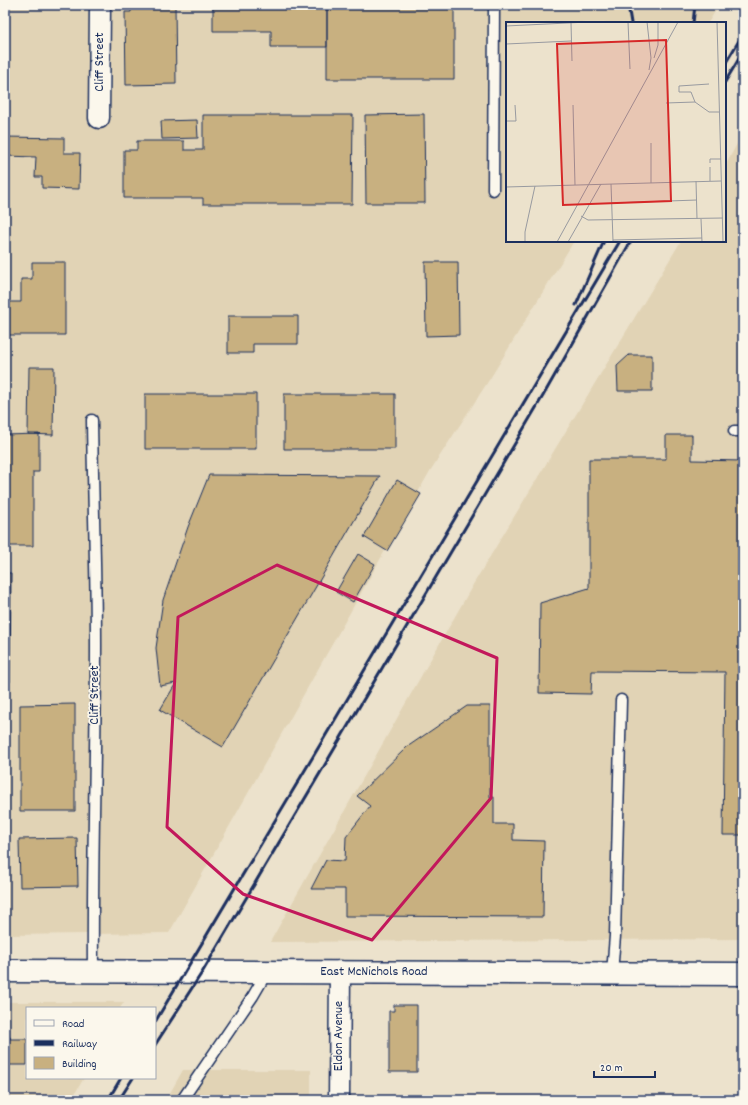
<svg xmlns="http://www.w3.org/2000/svg" width="748" height="1105" viewBox="0 0 748 1105" font-family="Dekko,sans-serif">
  <style>
    .built { fill: #e1d3b5 }
    .building { fill: #c8b080; stroke: #1b2f5e }
    .lines { fill: none; stroke-linecap: round; stroke-linejoin: round }
    .service-casing { stroke: #1b2f5e; stroke-width: 13 }
    .minor-casing { stroke: #1b2f5e; stroke-width: 23 }
    .secondary-casing { stroke: #1b2f5e; stroke-width: 25 }
    .service { stroke: #fbf7ec; stroke-width: 10 }
    .minor { stroke: #fbf7ec; stroke-width: 20 }
    .secondary { stroke: #fbf7ec; stroke-width: 22 }
    .rail { stroke: #1b2f5e; stroke-width: 3 }
    .marked { fill: none; stroke: #c2185b; stroke-width: 3; stroke-linejoin: round }
    .labels { text-anchor: middle; dominant-baseline: central; stroke-width: 3.5; stroke-linejoin: round; paint-order: stroke }
    .street-label { font-size: 14px; fill: #1b2f5e; stroke: #fbf7ec }
    .inset-road { fill: none; stroke: #989aa0; stroke-width: 1 }
    .view { fill: #d62828; fill-opacity: 0.15; stroke: #d62828; stroke-width: 2 }
    .inset-edge { fill: none; stroke: #1b2f5e; stroke-width: 2 }
  </style>
  <rect width="100%" height="100%" fill="#ece2cc"/>
  <filter id="ink" filterUnits="userSpaceOnUse"><feTurbulence type="fractalNoise" baseFrequency=".025" numOctaves="2"/><feDisplacementMap in="SourceGraphic" scale="8" xChannelSelector="R" yChannelSelector="G"/><feConvolveMatrix kernelMatrix="1 2 1 2 8 2 1 2 1" color-interpolation-filters="sRGB"/></filter>
  <g filter="url(#ink)">
    <path class="built" d="M5 5H719L708 23H507V241H574L491 377 430 471 169 933 5 935Z
      M743 133V939L270 942 474 583 681 241H725V166Z
      M5 1002H124L120 1008H27V1078H84L71 1100H5Z
      M183 1070H311V1100H166Z"/>
    <path class="building" d="M131 5H175L176 84 126 85 125 12H131Z
      M213 5H327V47H271V31H213Z
      M327 5H454V79H327Z
      M424 114 425 203H366L365 115Z
      M203 115H353L352 204H203V198H124V150H137V141H184V150H203Z
      M197 120 198 138 162 139 161 121Z
      M6 137 64 138V153H80L79 189 42 188V177H35L36 157 6 156Z
      M32 262H65V335H5V302H21V279H32Z
      M425 262H458L459 335 426 336Z
      M228 316H298V344H253V353H228Z
      M629 355H652V391H618L617 366Z
      M29 367H54L53 435 28 434Z
      M145 394H256V449H145Z
      M284 394H395V449H284Z
      M39 434V472H33V546H5V435Z
      M666 435H692V460L743 461V835H723L725 672 592 671 591 694 539 693 540 603 589 588V459H666Z
      M209 475 380 476 223 747 160 710 176 683 160 686 156 648 163 600 188 527Z
      M397 480 421 494 387 551 364 537Z
      M358 554 375 564 353 602 336 592Z
      M5 573H11L10 682H5Z
      M75 704V811H20V705Z
      M467 706H490V797H494V824H513V840L544 841 543 917 345 916V889H311L326 860 345 861 346 837 370 806 357 796 407 747Z
      M77 838 78 886 20 887 19 839Z
      M394 1005H417V1072H389V1011H394Z
      M5 1037H10V1039H27V1065H8L9 1060H5Z"/>
    <g class="lines">
      <g class="service-casing">
        <path id="service" d="M493 190 494 5
          M92 420C93 495 96 569 96 644 96 753 92 862 93 971
          M734 431H743
          M612 973 615 936 621 700
          M182 1100 253 996 267 972"/>
      </g>
      <g class="minor-casing">
        <path id="minor" d="M99 118 100 5
          M339 1100 340 971"/>
      </g>
      <g class="secondary-casing">
        <path id="secondary" d="M5 971 743 974"/>
      </g>
      <use href="#service" class="service"/>
      <use href="#minor" class="minor"/>
      <use href="#secondary" class="secondary"/>
      <path class="rail" d="M628 5 631 23
        M693 23 695 5
        M725 64 743 34
        M725 82 743 52
        M576 305 604 241
        M155 1022 620 241
        M155 1045 203 971 543 396 631 241
        M108 1100 121 1078
        M119 1100 133 1078"/>
    </g>
  </g>
  <path class="marked" d="M277 565 497 658 491 798 372 940 243 894 167 827 178 617Z"/>
  <g class="labels">
    <g class="street-label">
      <text transform="translate(100 62) rotate(-90)">Cliff Street</text>
      <text transform="translate(95 695) rotate(-90)">Cliff Street</text>
      <text x="374" y="972">East McNichols Road</text>
      <text transform="translate(339 1036) rotate(-90)">Eldon Avenue</text>
    </g>
  </g>
  <g transform="translate(506 22)">
    <rect width="220" height="220" fill="#ece2cc"/>
    <path class="inset-road" d="M122 0 124 47M141 0 145 36 143 48M211 0 217 220M65 1 66 39M0 4 82 0M0 22 65 19M148 36 152 23V0M189 80 185 70H173V64L203 62M160 81 189 80 203 90H214M67 83 69 163M0 99H10L9 83M145 121V161M204 141V137H215M204 145V159M190 159 191 197M105 162 107 219M0 165 215 159M106 181 191 178M75 194 82 198 217 196M195 197 196 220M107 218 196 216M19 220V210L29 164M51 220 172 0M62 220 95 162"/>
    <path class="view" d="M160 18 165 179 57 183 51 22Z"/>
    <rect width="220" height="220" class="inset-edge"/>
  </g>
  <rect width="748" height="1105" fill="none" stroke="#fbf7ec" stroke-width="20"/>
  <rect x="10" y="10" width="728" height="1085" fill="none" stroke="#1b2f5e" stroke-width="1.5" filter="url(#ink)"/>
  <rect x="26" y="1007" width="130" height="72" fill="#fbf7ec" stroke="#a1a7b3"/>
  <rect x="34" y="1020" width="20" height="6" fill="#fbf7ec" stroke="#a1a7b3"/>
  <text x="62" y="1027" font-size="12" fill="#1b2f5e">Road</text>
  <rect x="34" y="1040" width="20" height="6" fill="#1b2f5e" stroke="#a1a7b3"/>
  <text x="62" y="1047" font-size="12" fill="#1b2f5e">Railway</text>
  <rect x="34" y="1057" width="20" height="12" fill="#c8b080" stroke="#a1a7b3"/>
  <text x="62" y="1067" font-size="12" fill="#1b2f5e">Building</text>
  <path d="M594 1071v6h61v-6" fill="none" stroke="#1b2f5e" stroke-width="2"/>
  <text x="600" y="1071" font-size="12" fill="#1b2f5e" stroke="#fbf7ec" stroke-width="3" paint-order="stroke">20 m</text>
</svg>
